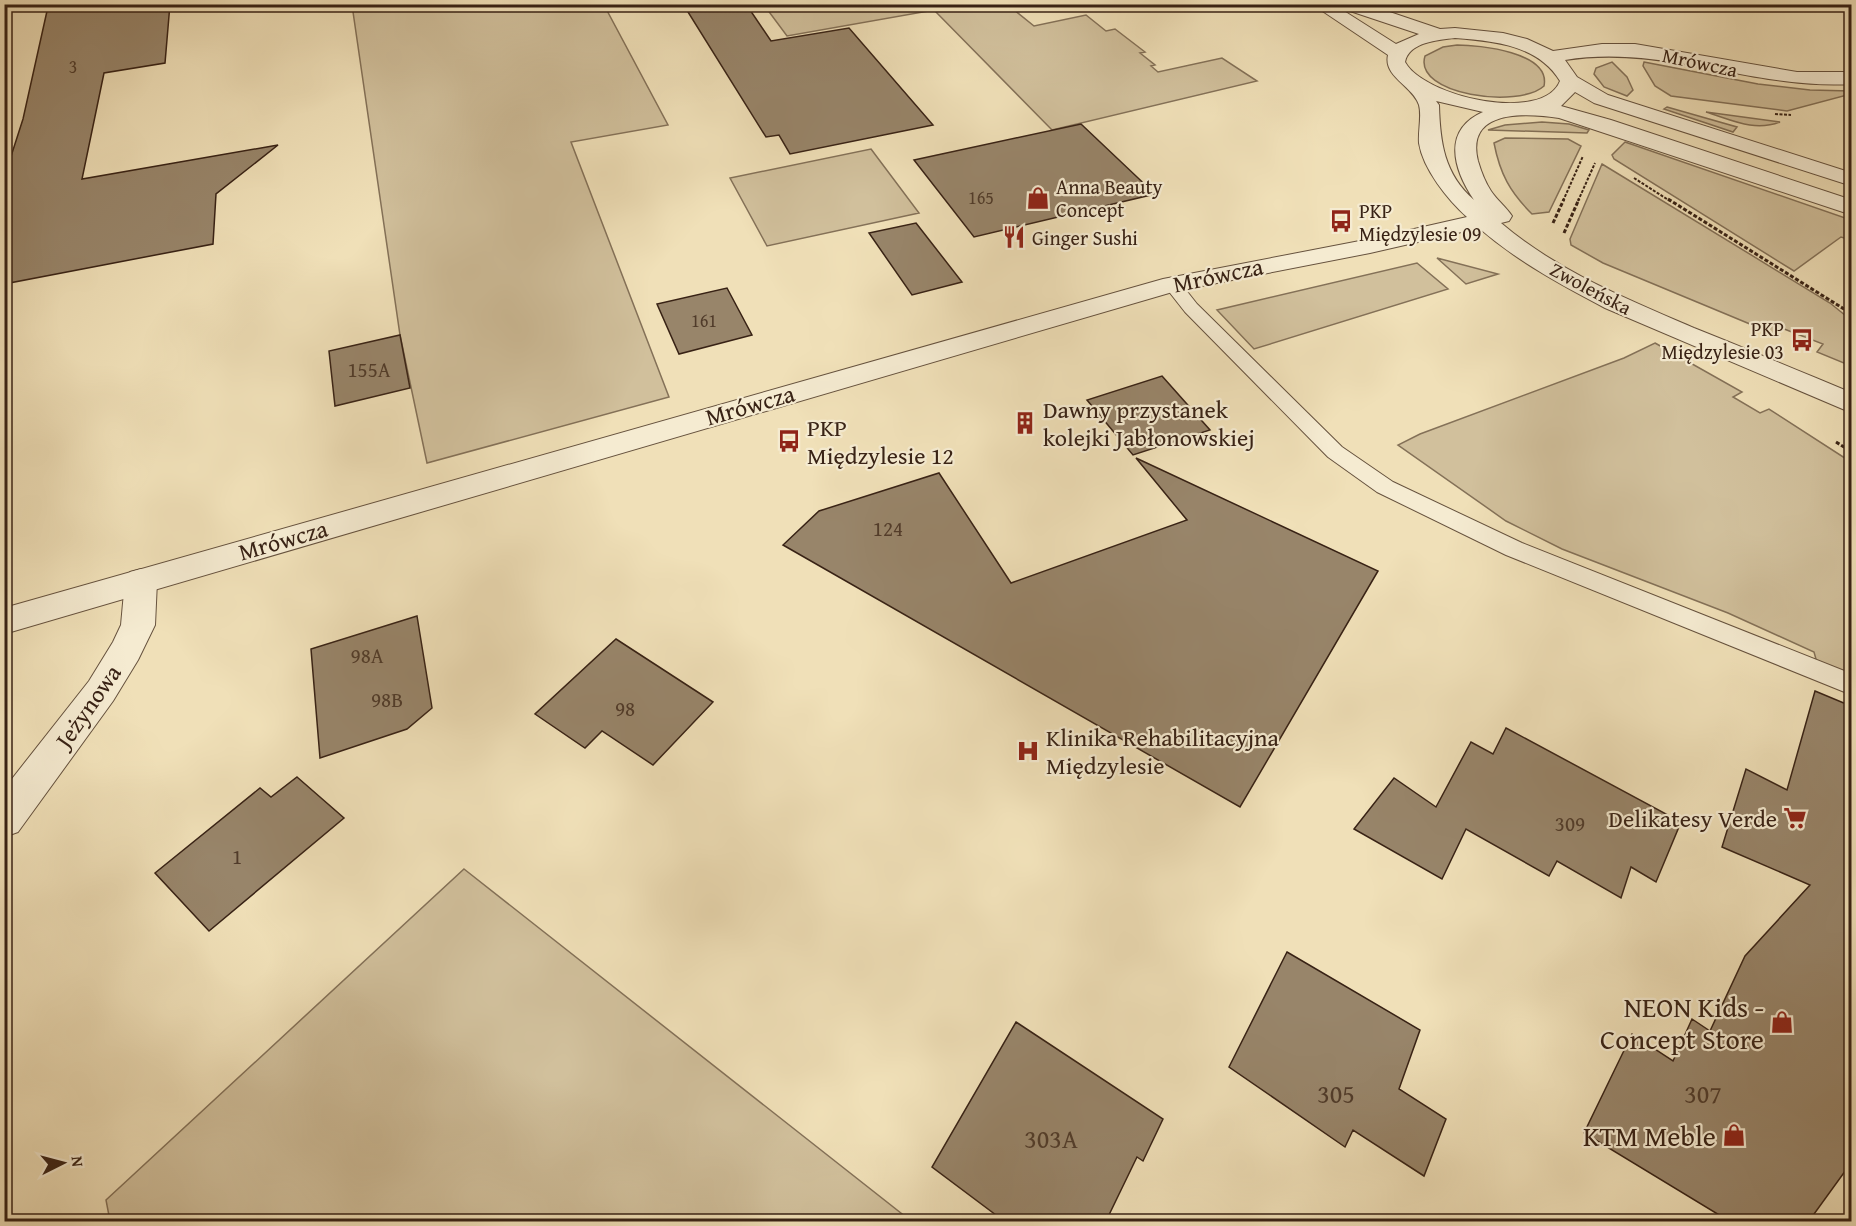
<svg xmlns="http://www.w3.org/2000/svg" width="1856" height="1226" viewBox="0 0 1856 1226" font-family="'Gentium Book Plus',serif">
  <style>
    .green { fill: #d1c09c; stroke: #847158; stroke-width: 1.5 }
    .building { fill: #98856a; stroke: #382215; stroke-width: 1.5 }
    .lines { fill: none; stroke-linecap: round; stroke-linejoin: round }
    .service-casing { stroke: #66523e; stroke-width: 2 }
    .minor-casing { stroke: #66523e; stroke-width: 2 }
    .tertiary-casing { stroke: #66523e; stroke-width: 2 }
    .path-far1 { stroke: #382215; stroke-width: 2; stroke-dasharray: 3 1.5; stroke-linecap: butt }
    .path { stroke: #382215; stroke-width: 3; stroke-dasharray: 4 2; stroke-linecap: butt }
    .service { fill: #f5ebd1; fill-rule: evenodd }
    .minor { fill: #f5ebd1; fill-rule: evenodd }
    .tertiary { fill: #f5ebd1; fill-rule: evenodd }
    .labels { text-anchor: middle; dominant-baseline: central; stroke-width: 4.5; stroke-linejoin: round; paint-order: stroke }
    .far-number-label { font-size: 18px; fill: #503b2a }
    .far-street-label { font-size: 20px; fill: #382215; stroke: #f5ebd1 }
    .far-poi-label { font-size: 20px; fill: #382215; stroke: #f5ebd1; text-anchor: start }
    .number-label { font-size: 21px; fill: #503b2a }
    .street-label { font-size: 24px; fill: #382215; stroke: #f5ebd1 }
    .poi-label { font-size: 24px; fill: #382215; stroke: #f5ebd1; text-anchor: start }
    .near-number-label { font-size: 26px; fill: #503b2a }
    .near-poi-label { font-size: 28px; fill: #382215; stroke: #f5ebd1; text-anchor: end }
  </style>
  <rect width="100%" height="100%" fill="#f0e0b8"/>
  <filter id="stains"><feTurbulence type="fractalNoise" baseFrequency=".00333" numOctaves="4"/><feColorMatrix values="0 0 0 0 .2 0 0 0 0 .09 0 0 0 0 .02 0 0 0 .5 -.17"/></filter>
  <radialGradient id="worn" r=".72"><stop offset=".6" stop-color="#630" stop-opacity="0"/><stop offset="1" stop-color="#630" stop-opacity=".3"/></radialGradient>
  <path class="green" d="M352 5H604L668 125 571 142 669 397 427 463 400 335Z
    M764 5H1008L1034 26 1086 15 1106 31 1115 29 1145 52 1140 53 1155 65 1151 66 1158 72 1222 58 1257 81 1052 130 934 10 787 36Z
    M1457 45C1479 45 1551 52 1544 86 1519 109 1413 95 1425 56L1443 47Z
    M1612 62 1627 77 1633 90 1627 96 1604 87 1594 74 1596 68Z
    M1644 62 1758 84 1810 90 1851 91V94L1787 111 1671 96 1655 86 1643 66Z
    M1667 107 1737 127 1733 132 1664 109Z
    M1706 112 1780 122C1754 132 1732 120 1706 112Z
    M1542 122 1569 124 1589 130 1587 133 1488 130 1505 125Z
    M1505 138 1568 139 1581 146 1549 212 1532 214C1510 192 1500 174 1494 143Z
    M1625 142 1851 220V240L1841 237 1794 271 1614 159 1612 155Z
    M871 149 919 213 767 246 730 178Z
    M1602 164 1830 303 1851 320V366L1817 352 1823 344 1779 327 1774 334 1603 263 1571 245 1570 239Z
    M1437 258 1498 274 1466 284Z
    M1417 263 1448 289 1254 349 1217 310Z
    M1655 343 1742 392 1733 397 1760 413 1769 409 1851 462V682L1819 670 1814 652 1728 613 1562 549 1506 521 1398 445 1420 434 1624 358Z
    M464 869 911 1221H110L106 1200Z"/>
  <path class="building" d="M89 4H170L165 63 104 73 82 179 278 145 216 194 213 244 4 284V178L23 119 47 11Z
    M683 4H746L771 41 849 28 933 125 790 154 779 135 766 137Z
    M1081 124 1155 194 974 237 914 160Z
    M916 223 962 282 912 295 869 233Z
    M727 288 752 335 679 354 657 304Z
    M400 335 410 388 335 406 329 351Z
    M1162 376 1210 430 1133 455 1087 400Z
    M1136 458 1378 571 1240 807 783 545 819 511 939 473 1011 583 1187 520Z
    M417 616 432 708 407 729 320 758 311 649Z
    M616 639 713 702 653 765 602 731 585 748 535 714Z
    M1815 691 1851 706V1163L1809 1221H1729L1584 1133 1632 1034 1673 1061 1692 1019 1710 1031 1745 956 1810 885 1722 847 1746 769 1787 790Z
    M1506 728 1681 822 1656 882 1631 867 1621 898 1557 861 1549 876 1466 829 1442 879 1354 829 1394 778 1436 807 1471 742 1493 754Z
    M297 777 344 818 209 931 155 873 260 788 271 797Z
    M1287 952 1420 1030 1399 1089 1446 1119 1424 1176 1353 1130 1345 1147 1229 1067Z
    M1016 1022 1163 1119 1143 1161 1137 1157 1106 1221H1004L932 1167Z"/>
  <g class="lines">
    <g class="service-casing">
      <path id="service" d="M1172 279 1178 280 1197 304 1342 447 1393 482 1522 543 1852 674V695L1506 555 1377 492 1328 457 1185 312 1163 284Z"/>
    </g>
    <g class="minor-casing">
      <path id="minor" d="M141 569 152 572 157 581 155 625 138 660 113 701 18 832 4 837V789L89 681 113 642 121 625 125 581 130 572Z"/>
    </g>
    <g class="tertiary-casing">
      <path id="tertiary" d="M1312 4H1333L1396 44 1419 34 1341 8 1339 4H1366L1440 29 1455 28 1503 33 1527 39 1553 51 1602 44H1635L1797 72H1852V84C1753 90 1664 44 1565 60L1577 77 1608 95 1852 173V186L1594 103 1575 92 1561 106 1611 120 1852 200V215L1559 118C1526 113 1465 109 1478 161 1481 171 1485 182 1491 191 1497 200 1506 207 1512 216L1509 221 1501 223C1557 271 1627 299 1694 328 1747 349 1799 371 1852 393V413L1605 308C1561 285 1517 261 1479 228L1370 253 1176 291 4 634V608L1163 279 1370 239 1467 217C1448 200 1423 169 1419 143 1418 131 1422 116 1419 105 1413 86 1383 77 1388 55ZM1455 38C1494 41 1538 45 1560 81 1543 124 1424 97 1405 62 1409 42 1438 40 1455 38ZM1436 101 1483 112C1442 130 1453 169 1474 200 1444 174 1440 142 1439 105Z"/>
    </g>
    <path class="path-far1" d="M1775 114 1791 115
      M1634 178 1670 201
      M1563 201 1583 156
      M1578 201 1595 163"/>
    <path class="path" d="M1668 199 1852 314
      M1553 223 1564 199
      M1564 233 1579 199
      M1836 442 1852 452"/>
    <use href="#service" class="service"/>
    <use href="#minor" class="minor"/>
    <use href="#tertiary" class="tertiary"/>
  </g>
  <defs>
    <g id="shop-bare" transform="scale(1.8)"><path d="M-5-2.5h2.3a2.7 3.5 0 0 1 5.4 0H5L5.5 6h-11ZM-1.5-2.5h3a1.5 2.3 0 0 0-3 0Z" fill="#8f2418" stroke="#f5ebd1" stroke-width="2.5" paint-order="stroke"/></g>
    <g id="bus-bare" transform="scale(1.8)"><path d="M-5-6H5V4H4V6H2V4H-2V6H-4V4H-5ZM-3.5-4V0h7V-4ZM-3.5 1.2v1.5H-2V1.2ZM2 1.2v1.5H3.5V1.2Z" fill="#8f2418" stroke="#f5ebd1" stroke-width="2.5" paint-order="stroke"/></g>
    <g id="restaurant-bare" transform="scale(1.8)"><path d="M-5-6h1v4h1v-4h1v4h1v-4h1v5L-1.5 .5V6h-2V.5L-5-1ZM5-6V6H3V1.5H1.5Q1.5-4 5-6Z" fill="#8f2418" stroke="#f5ebd1" stroke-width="2.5" paint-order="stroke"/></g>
    <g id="building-bare" transform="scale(1.8)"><path d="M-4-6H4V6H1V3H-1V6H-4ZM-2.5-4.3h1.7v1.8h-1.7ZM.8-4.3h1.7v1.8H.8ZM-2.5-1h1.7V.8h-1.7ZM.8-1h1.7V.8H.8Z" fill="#8f2418" stroke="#f5ebd1" stroke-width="2.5" paint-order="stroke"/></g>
    <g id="hospital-bare" transform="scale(1.8)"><path d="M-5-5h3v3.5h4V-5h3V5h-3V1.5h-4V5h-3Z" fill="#8f2418" stroke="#f5ebd1" stroke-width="2.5" paint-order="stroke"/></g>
    <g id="supermarket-bare" transform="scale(1.8)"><path d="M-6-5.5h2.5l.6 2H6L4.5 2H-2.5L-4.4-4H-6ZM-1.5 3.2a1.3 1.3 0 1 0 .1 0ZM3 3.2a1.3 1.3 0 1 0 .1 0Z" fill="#8f2418" stroke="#f5ebd1" stroke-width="2.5" paint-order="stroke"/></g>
  </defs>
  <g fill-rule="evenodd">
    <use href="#shop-bare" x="1038" y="198"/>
    <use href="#bus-bare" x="1341" y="221"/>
    <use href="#restaurant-bare" x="1014" y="237"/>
    <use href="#bus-bare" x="1802" y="340"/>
    <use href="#building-bare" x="1025" y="423"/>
    <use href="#bus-bare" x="789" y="441"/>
    <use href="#hospital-bare" x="1028" y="751"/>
    <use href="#supermarket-bare" x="1795" y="818"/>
    <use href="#shop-bare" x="1782" y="1022"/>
    <use href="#shop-bare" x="1734" y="1135"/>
  </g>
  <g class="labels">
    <g class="far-number-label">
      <text x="73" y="66">3</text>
      <text x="981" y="197">165</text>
      <text x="704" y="320">161</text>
    </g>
    <g class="far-street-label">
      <text transform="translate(1700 62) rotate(12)">Mrówcza</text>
      <text transform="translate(1591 288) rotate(28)">Zwoleńska</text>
    </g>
    <g class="far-poi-label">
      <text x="1056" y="186">Anna Beauty<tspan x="1056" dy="23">Concept</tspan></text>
      <text x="1359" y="210">PKP<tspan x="1359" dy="23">Międzylesie 09</tspan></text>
      <text x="1032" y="237">Ginger Sushi</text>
      <text x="1784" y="328" text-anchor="end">PKP<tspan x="1784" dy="23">Międzylesie 03</tspan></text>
    </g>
    <g class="number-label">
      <text x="369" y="369">155A</text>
      <text x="888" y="528">124</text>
      <text x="367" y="655">98A</text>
      <text x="387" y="699">98B</text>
      <text x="625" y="708">98</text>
      <text x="1570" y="823">309</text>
      <text x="237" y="856">1</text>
    </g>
    <g class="street-label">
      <text transform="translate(1218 275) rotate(-12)">Mrówcza</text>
      <text transform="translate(750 405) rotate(-16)">Mrówcza</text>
      <text transform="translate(283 540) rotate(-16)">Mrówcza</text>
      <text transform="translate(88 706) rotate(-55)">Jeżynowa</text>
    </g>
    <g class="poi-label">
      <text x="1043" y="409">Dawny przystanek<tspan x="1043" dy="28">kolejki Jabłonowskiej</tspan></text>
      <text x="807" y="427">PKP<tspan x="807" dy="28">Międzylesie 12</tspan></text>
      <text x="1046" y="737">Klinika Rehabilitacyjna<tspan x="1046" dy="28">Międzylesie</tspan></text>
      <text x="1777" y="818" text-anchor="end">Delikatesy Verde</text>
    </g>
    <g class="near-number-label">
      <text x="1336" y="1093">305</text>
      <text x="1703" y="1093">307</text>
      <text x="1051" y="1138">303A</text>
    </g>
    <g class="near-poi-label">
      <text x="1764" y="1006">NEON Kids -<tspan x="1764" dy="32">Concept Store</tspan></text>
      <text x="1716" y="1135">KTM Meble</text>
    </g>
  </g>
  <rect width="1856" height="1226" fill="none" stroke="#f0e0b8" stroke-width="24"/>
  <rect x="6" y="6" width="1844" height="1214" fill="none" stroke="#382215" stroke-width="3"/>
  <rect x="12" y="12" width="1832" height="1202" fill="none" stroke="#382215" stroke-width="1.5"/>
  <g transform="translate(63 1163) rotate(84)" stroke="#f5ebd1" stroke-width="4.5" paint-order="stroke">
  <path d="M0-4.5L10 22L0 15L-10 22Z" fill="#382215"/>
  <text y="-9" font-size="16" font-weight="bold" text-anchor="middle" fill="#382215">N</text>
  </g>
  <rect width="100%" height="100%" filter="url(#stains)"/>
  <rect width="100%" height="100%" fill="url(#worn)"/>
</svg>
